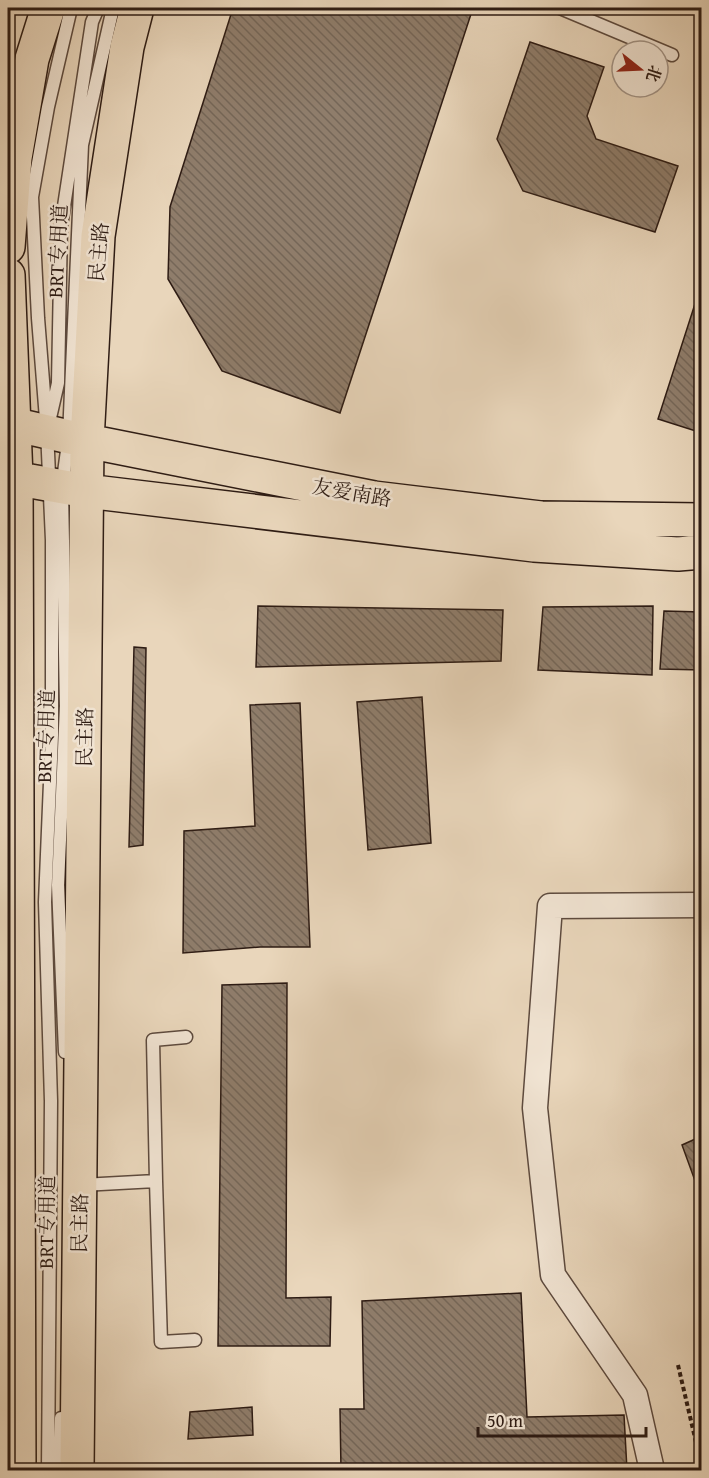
<svg xmlns="http://www.w3.org/2000/svg" width="709" height="1478" viewBox="0 0 709 1478" font-family="'Gentium Book Plus','Noto Serif SC',serif">
  <style>
    .building { fill: url(#building-back-hatch); stroke: #2e1c14; stroke-width: 1.5 }
    .lines { fill: none; stroke-linecap: round; stroke-linejoin: round }
    .service-casing { stroke: #5d4a3e; stroke-width: 15 }
    .minor-casing { stroke: #5d4a3e; stroke-width: 27 }
    .primary-casing { stroke: #2e1c14; stroke-width: 36 }
    .path { stroke: #2e1c14; stroke-width: 4; stroke-dasharray: 4.5 3; stroke-linecap: butt }
    .service { stroke: #f1e4d3; stroke-width: 12 }
    .minor { stroke: #f1e4d3; stroke-width: 24 }
    .primary { stroke: #e9d6bb; stroke-width: 33 }
    .labels { text-anchor: middle; dominant-baseline: central; stroke-width: 5; stroke-linejoin: round; paint-order: stroke }
    .street-label { font-size: 20px; fill: #2e1c14; stroke: #f1e4d3 }
  </style>
  <defs>
    <pattern id="building-back-hatch" width="6" height="6" patternUnits="userSpaceOnUse" patternTransform="scale(1.5)"><rect width="6" height="6" fill="#8f7d6b"/><path d="M-1 5l2 2M0 0l6 6M5-1l2 2" fill="none" stroke="#756657"/></pattern>
  </defs>
  <rect width="100%" height="100%" fill="#e9d6bb"/>
  <filter id="stains"><feTurbulence type="fractalNoise" baseFrequency=".00333" numOctaves="4"/><feColorMatrix values="0 0 0 0 .2 0 0 0 0 .09 0 0 0 0 .02 0 0 0 .5 -.17"/></filter>
  <radialGradient id="worn" r=".72"><stop offset=".6" stop-color="#630" stop-opacity="0"/><stop offset="1" stop-color="#630" stop-opacity=".3"/></radialGradient>
  <path class="building" d="M233 8H473L340 413 222 371 168 279 170 207Z
    M530 42 604 67 587 116 596 139 678 166 655 232 523 191 497 139Z
    M702 282V433L658 419Z
    M258 606 503 610 501 661 256 667Z
    M653 606 652 675 538 670 543 607Z
    M664 611 702 612V670L660 669Z
    M134 647 146 648 143 845 129 847Z
    M422 697 431 843 368 850 357 702Z
    M300 703 310 947H260L183 953 184 831 255 826 250 705Z
    M287 983 286 1298 331 1297 330 1346H218L222 985Z
    M702 1136V1200L682 1145Z
    M521 1293 527 1417 624 1415 627 1470H341L340 1409H364L362 1301Z
    M252 1407 253 1435 188 1439 190 1412Z"/>
  <g class="lines">
    <g class="service-casing">
      <path id="service" d="M560 8 672 55
        M46 419 38 318 32 197 48 107 71 8
        M65 1052 58 885 66 706 62 487 69 436 82 145 113 8
        M156 1181 153 1040 186 1037
        M82 1185 156 1181 161 1342 195 1340
        M48 1470 51 1101 45 902 52 735V540L47 431 58 383 61 226 92 22 98 8
        M59 1470 61 1418"/>
    </g>
    <g class="minor-casing">
      <path id="minor" d="M652 1470 635 1395 553 1275 535 1108 550 906 702 905"/>
    </g>
    <g class="primary-casing">
      <path id="primary" d="M8 247 15 158 32 59 48 8
        M8 275 16 478 19 1470
        M8 423 87 441 374 498 541 518 702 520
        M8 477 86 491 534 545 678 554 702 552
        M77 1470 87 441 98 236 127 47 137 8"/>
    </g>
    <path class="path" d="M678 1365 702 1468"/>
    <use href="#service" class="service"/>
    <use href="#minor" class="minor"/>
    <use href="#primary" class="primary"/>
  </g>
  <g class="labels">
    <g class="street-label">
      <text transform="translate(57 251) rotate(-87)">BRT专用道</text>
      <text transform="translate(98 252) rotate(-85)">民主路</text>
      <text transform="translate(352 492) rotate(10)">友爱南路</text>
      <text transform="translate(45 736) rotate(-88)">BRT专用道</text>
      <text transform="translate(84 737) rotate(-89)">民主路</text>
      <text transform="translate(46 1222) rotate(-89)">BRT专用道</text>
      <text transform="translate(79 1223) rotate(-89)">民主路</text>
    </g>
  </g>
  <rect width="709" height="1478" fill="none" stroke="#e9d6bb" stroke-width="30"/>
  <rect x="9" y="9" width="691" height="1460" fill="none" stroke="#2e1c14" stroke-width="3"/>
  <rect x="15" y="15" width="679" height="1448" fill="none" stroke="#2e1c14" stroke-width="1.5"/>
  <g transform="translate(640 69) rotate(108)"><circle r="28" fill="#f1e4d3" stroke="#a39487" stroke-width="1.5"/>
  <path d="M0-4.5L10 22L0 15L-10 22Z" fill="#8f2418"/>
  <text y="-9" font-size="16" font-weight="bold" text-anchor="middle" fill="#2e1c14">北</text>
  </g>
  <path d="M478 1427v9h168v-9" fill="none" stroke="#2e1c14" stroke-width="3"/>
  <text x="487" y="1427" font-size="18" fill="#2e1c14" stroke="#f1e4d3" stroke-width="4.5" paint-order="stroke">50 m</text>
  <rect width="100%" height="100%" filter="url(#stains)"/>
  <rect width="100%" height="100%" fill="url(#worn)"/>
</svg>
